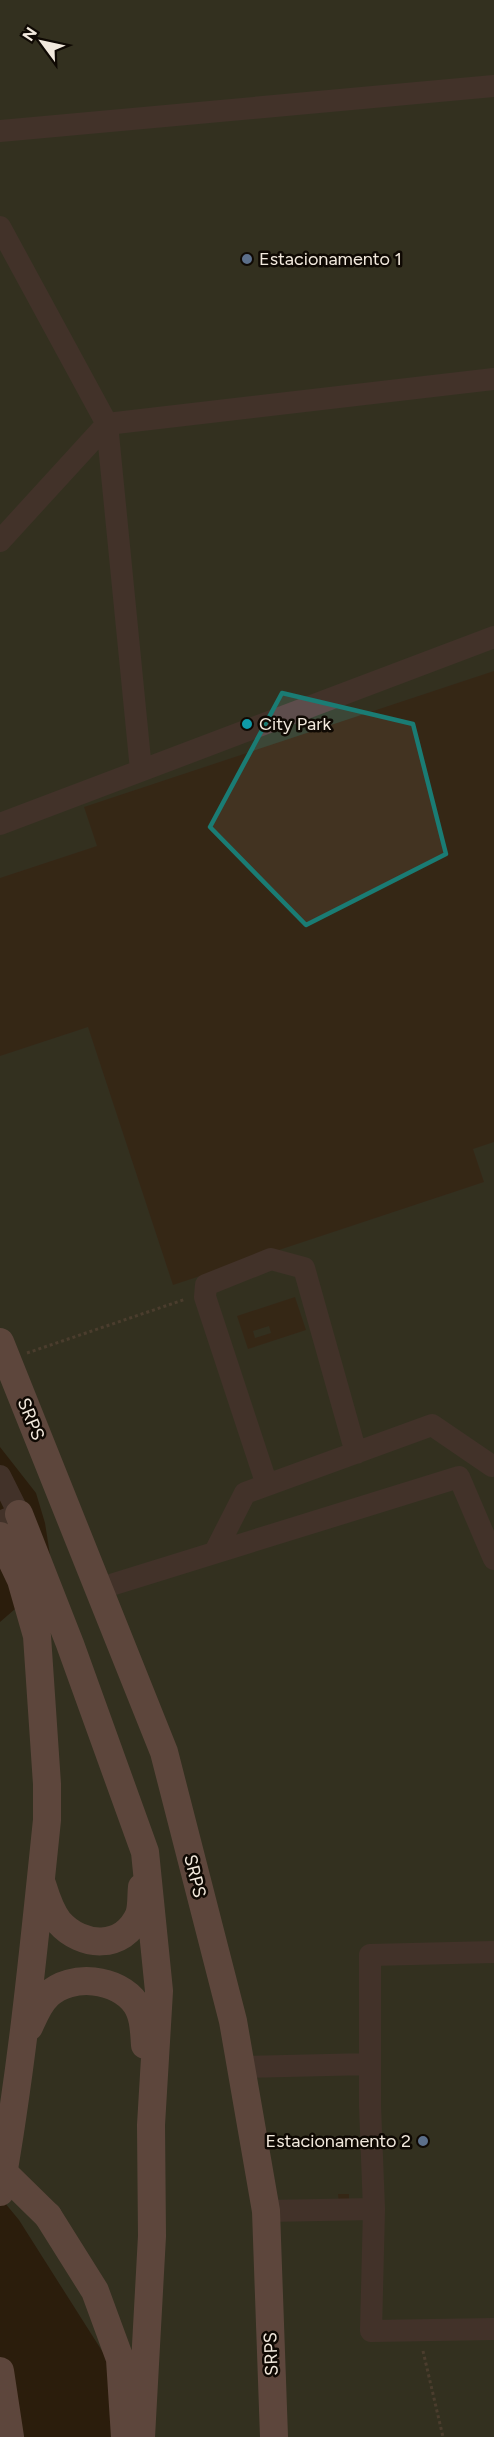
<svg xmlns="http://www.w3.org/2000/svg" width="494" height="2437" viewBox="0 0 494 2437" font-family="Figtree,sans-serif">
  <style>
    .green { fill: #3c4737 }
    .building { fill: #423321; fill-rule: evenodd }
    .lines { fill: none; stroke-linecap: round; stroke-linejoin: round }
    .path { stroke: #716455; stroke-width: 3; stroke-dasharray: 3 3; stroke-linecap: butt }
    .minor { stroke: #5d4d4c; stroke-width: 22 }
    .major { stroke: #997976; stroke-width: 28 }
    .major-bridge { stroke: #997976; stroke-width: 28 }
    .marked { fill: none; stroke: #1a7c74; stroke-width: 4.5; stroke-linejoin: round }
    .service-dot { fill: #5c6f8a; stroke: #0f0903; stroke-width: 2 }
    .culture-dot { fill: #0f9aa8; stroke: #0f0903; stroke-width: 2 }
    .labels { text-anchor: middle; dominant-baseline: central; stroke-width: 5; stroke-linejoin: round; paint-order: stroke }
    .poi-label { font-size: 18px; fill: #f2e9dd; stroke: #0f0903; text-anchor: start }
    .street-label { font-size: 18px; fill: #f2e9dd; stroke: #0f0903 }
  </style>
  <rect width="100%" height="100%" fill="#2c1d0c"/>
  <path class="green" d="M0 0H494V2437H152L149 2425 19 2220 0 2197V1622L22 1603 46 1570 50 1555 45 1523 36 1493 0 1447Z"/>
  <path class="building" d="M494 671V1142L473 1149 484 1182 173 1285 88 1027 0 1056V878L97 846 84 807Z
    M295 1297 306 1330 248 1349 237 1316ZM269 1326 271 1333 255 1338 253 1331Z
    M338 2194H349V2203L339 2204Z"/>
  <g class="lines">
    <path class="path" d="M27 1353 186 1299
      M423 2351 443 2437"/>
    <path class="minor" d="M0 131 494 86
      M0 227 107 424 141 770
      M0 541 107 424 494 379
      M0 824 494 637
      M0 1476 19 1514 0 1522
      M267 1485 205 1297 206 1285 271 1259 304 1268 356 1453
      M215 1552 245 1493 432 1425 492 1466
      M98 1589 459 1477 494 1559
      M494 1952 370 1955V2106L374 2209 371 2331 494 2329
      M242 2067 370 2064
      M266 2211 374 2209"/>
    <path class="major" d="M0 1342 164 1752 233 2021 266 2211 274 2437
      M19 1514 70 1644 145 1852 159 1991 151 2125 152 2236 141 2437
      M0 1536 21 1580 37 1636 47 1784V1820C34 1945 22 2069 0 2192
      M42 1884C46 1897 50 1911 59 1922 82 1948 123 1950 139 1915 142 1907 141 1895 142 1887
      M29 2027C34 2016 39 2003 48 1995 71 1973 118 1978 136 2004 144 2016 144 2031 145 2045
      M48 2216 95 2291 120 2359 125 2437
      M0 2371 10 2437"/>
    <path class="major-bridge" d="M0 2169 48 2216"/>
  </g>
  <path d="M0 0H494V2437H0ZM282 693 413 724 446 854 306 925 210 827Z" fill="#2c1d0c" fill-opacity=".55" fill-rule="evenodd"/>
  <path class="marked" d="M282 693 413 724 446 854 306 925 210 827Z"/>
  <g class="service-dot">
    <circle cx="247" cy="259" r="6"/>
    <circle cx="423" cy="2141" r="6"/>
  </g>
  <circle class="culture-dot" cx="247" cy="724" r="6"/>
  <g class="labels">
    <g class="poi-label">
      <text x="259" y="259">Estacionamento 1</text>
      <text x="259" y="724">City Park</text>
      <text x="411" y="2141" text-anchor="end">Estacionamento 2</text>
    </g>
    <g class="street-label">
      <text transform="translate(31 1419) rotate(68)">SRPS</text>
      <text transform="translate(195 1876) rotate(76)">SRPS</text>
      <text transform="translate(271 2354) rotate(-92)">SRPS</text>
    </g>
  </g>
  <g transform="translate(42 42) rotate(303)" stroke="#0f0903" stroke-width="4.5" paint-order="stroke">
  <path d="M0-4.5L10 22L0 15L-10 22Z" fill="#f2e9dd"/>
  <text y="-9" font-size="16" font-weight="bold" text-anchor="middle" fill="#f2e9dd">N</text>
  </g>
</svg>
